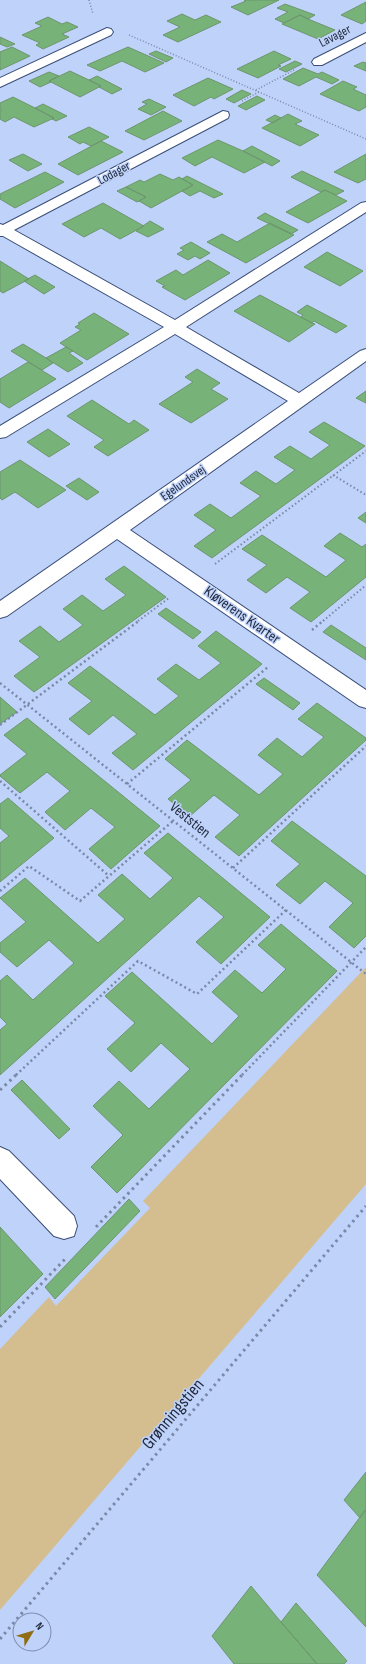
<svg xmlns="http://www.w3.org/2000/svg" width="366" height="1664" viewBox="0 0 366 1664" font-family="'Sofia Sans Condensed',sans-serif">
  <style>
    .green { fill: #d4be90 }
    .building { fill: #77b278; stroke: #6d966e }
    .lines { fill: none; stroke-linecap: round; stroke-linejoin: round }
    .street-casing { stroke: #3b4e78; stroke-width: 2 }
    .path-far3 { stroke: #7b89a8; stroke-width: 1.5; stroke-dasharray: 1 2; stroke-linecap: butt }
    .path-far2 { stroke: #7b89a8; stroke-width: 2; stroke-dasharray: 1.5 2.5; stroke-linecap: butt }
    .path-far1 { stroke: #7b89a8; stroke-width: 2.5; stroke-dasharray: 2 3; stroke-linecap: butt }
    .path { stroke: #7b89a8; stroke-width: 3; stroke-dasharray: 2.5 4; stroke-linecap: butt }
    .street { fill: #fff; fill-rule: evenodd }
    .labels { text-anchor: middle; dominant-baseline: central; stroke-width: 3; stroke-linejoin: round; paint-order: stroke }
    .far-street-label { font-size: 13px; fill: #1f283b; stroke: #bfd2fa }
    .street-label { font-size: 15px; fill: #1f283b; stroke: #bfd2fa }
    .near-street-label { font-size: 18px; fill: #1f283b; stroke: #bfd2fa }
  </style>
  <rect width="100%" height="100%" fill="#bfd2fa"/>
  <path class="green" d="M366 967V1184L0 1610V1349L49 1297 56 1306 150 1208 143 1201Z"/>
  <path class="building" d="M244 0H279L248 15 231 7 246 1Z
    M366 2V21L362 24 341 15Z
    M285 4 315 15 308 19 300 15 284 23 275 19 288 12 277 8Z
    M182 14 195 20 206 15 221 22 178 42 163 35 180 27 167 21Z
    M300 15 308 19 335 30 318 39 282 24Z
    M48 17 62 24 67 22 78 27 62 34 69 37 43 49 36 45 40 43 22 35 42 26 35 23Z
    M0 37 15 44 7 47 0 44Z
    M12 47 30 56 0 70V52Z
    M128 47 164 63 145 72 122 61 100 71 87 65Z
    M156 51 173 58 166 62 149 54Z
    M274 51 291 59 278 65 281 66 258 78 237 69Z
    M295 61 302 64 286 72 279 69Z
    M363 62 366 63V71L354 66Z
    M303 68 318 74 322 72 339 80 332 84 316 77 299 86 283 79Z
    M70 71 89 80 101 86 80 97 49 81Z
    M49 72 59 76 49 81 51 82 40 87 29 81Z
    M97 76 122 89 112 94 99 87 101 86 89 80Z
    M208 78 233 89 214 99 211 97 194 106 173 95Z
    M343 81 357 87 353 89 366 95V107L359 111 320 94Z
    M242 90 251 94 234 103 226 99Z
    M257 96 265 100 246 110 238 106Z
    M13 97 35 108 54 118 34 127 14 117 5 122 0 119V111L2 110 0 109V103Z
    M149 99 166 107 151 115 138 109 147 104 142 102Z
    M43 104 67 116 56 121 52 119 54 118 35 108Z
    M163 111 182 121 144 140 125 131Z
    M288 114 302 121 295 124 319 135 300 146 262 128Z
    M275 115 281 118 273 123 266 120Z
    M89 127 109 137 91 146 83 142 80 144 68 137Z
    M218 140 243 151 265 162 244 173 212 157 195 166 182 158Z
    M101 141 123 152 78 175 58 164Z
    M252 146 280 161 272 166 243 151Z
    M23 154 42 164 28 171 9 160Z
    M366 154V179L358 183 334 172Z
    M302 171 344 191 336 195 325 190 321 192 291 177Z
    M45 172 64 182 15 208 0 199V194Z
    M160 174 173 180 179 177 193 185 151 208 139 201 146 197 126 187 140 180 144 182Z
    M187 176 223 194 214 198 200 191 190 196 182 191 193 185 182 179Z
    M126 187 146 197 137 202 117 191Z
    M325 190 347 201 308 223 286 212Z
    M103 203 142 225 144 226 120 239 101 228 84 237 62 224Z
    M265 213 298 230 291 234 257 218Z
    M150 221 164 229 148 237 136 231Z
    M270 223 294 235 246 263 207 242 222 234 237 242Z
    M191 242 210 253 200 259 195 256 188 260 177 254 184 250 180 248Z
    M327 252 363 271 340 286 304 267Z
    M208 260 230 273 185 300 162 287 165 286 156 281 176 270 183 275Z
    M0 261 29 279 3 293 0 291Z
    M35 275 55 287 44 294 24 281Z
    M260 295 312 323 315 324 289 342 234 311Z
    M307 305 347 326 336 333 314 321 312 323 301 317 303 315 297 312Z
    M94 313 129 334 87 360 60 343 81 330 75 327 80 324 78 323Z
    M23 344 46 358 53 363 42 370 11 351Z
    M66 347 73 351 69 353 83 363 68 372 46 358Z
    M28 362 56 379 9 408 0 402V379Z
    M197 369 220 383 211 389 228 399 191 423 159 404 193 382 185 377Z
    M366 391V403L356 398Z
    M92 400 129 424 134 420 149 430 108 456 94 447 104 440 67 416Z
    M324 422 365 446 212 558 194 546 216 530 194 515 210 504 231 518 261 496 240 483 256 471 276 484 295 470 274 457 290 446 311 459 330 445 309 432Z
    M48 429 70 444 49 457 27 442Z
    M20 460 66 490 38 508 15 492 2 500 0 498V472Z
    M79 478 99 492 87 500 66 486Z
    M366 512V523L358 518Z
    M340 533 362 547 366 544V577L311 622 290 608 310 592 287 577 266 593 247 580 267 565 242 549 262 535 326 577 346 560 324 546Z
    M124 566 166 597 34 692 14 676 40 657 19 641 40 626 59 642 83 625 63 609 82 595 103 611 126 595 105 579Z
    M166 608 201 632 193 639 158 614Z
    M331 625 366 648V660L323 632Z
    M216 631 262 664 133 770 112 753 137 734 113 715 89 735 69 719 92 701 68 683 90 666 155 715 179 696 157 679 176 664 199 680 221 663 198 646Z
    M264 678 300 703 293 710 256 684Z
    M0 697 17 712 0 724Z
    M317 703 366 738V740L239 856 215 837 240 815 214 795 190 816 168 799 191 780 165 759 187 740 259 795 283 774 258 755 277 738 302 757 324 737 298 719Z
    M27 718 160 826 111 869 89 849 115 827 91 808 65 830 45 812 70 791 47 772 20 793 0 776V775L27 754 4 735Z
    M8 798 54 838 0 882V843L9 836 0 828V804Z
    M292 821 366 876V936L354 948 329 927 353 903 325 881 300 904 276 885 300 864 271 841Z
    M168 833 270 917 221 964 196 942 224 917 199 896 0 1075V1030L7 1024 0 1017V981L7 975 33 1000 74 963 49 940 17 967 0 952V943L26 922 0 898 25 878 98 943 125 919 98 895 122 874 150 899 173 878 144 853Z
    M281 924 337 971 117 1193 91 1167 123 1135 93 1106 119 1081 149 1109 190 1069 161 1043 131 1072 107 1049 135 1023 105 996 132 972 212 1044 239 1016 212 992 235 970 262 993 286 969 258 945Z
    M22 1080 70 1129 59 1139 11 1090Z
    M129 1199 140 1211 55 1299 45 1287Z
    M0 1227 43 1274 0 1317Z
    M366 1472V1509L360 1518 344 1500Z
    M366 1509V1627L317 1575Z
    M251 1586 281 1622 317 1664H234L212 1636Z
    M296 1603 347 1661 344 1664H317L281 1622Z"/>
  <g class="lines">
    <g class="street-casing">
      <path id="street" d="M107 28 111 29 113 32 111 35 0 87V78Z
        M366 33V42L322 65H314L312 62 314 59Z
        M223 111 228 112 229 115 228 118 14 230 175 320 361 203 366 202V212L186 327 299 393 360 351 366 349V361L130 530 366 690V708L359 706 117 539 7 616 0 618V601L288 401 175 334 6 437 0 438V426L164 327 3 236H0V224L3 225Z
        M0 1147 9 1151 74 1216 77 1226 74 1236 64 1239 54 1236 0 1179Z"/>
    </g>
    <path class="path-far3" d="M89 0 93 14
      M129 35 366 139
      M256 90 296 69
      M242 101 259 92"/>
    <path class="path-far2" d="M333 475 366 495
      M215 564 366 451
      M138 621 169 598
      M323 621 366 585"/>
    <path class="path-far1" d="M312 630 324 620
      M0 683 366 974
      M0 725 140 620
      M0 781 109 876
      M127 784 268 667
      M233 868 366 746
      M0 891 29 866 80 901 173 821
      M16 1075 138 961 197 994 286 910
      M242 1075 366 947"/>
    <path class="path" d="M0 1090 17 1074
      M96 1227 243 1074
      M0 1327 66 1258
      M0 1639 366 1206"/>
    <use href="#street" class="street"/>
  </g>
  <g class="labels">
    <g class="far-street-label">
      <text transform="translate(335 36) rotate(-27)">Lavager</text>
      <text transform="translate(114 173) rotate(-28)">Lodager</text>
      <text transform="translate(183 483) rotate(-35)">Egelundsvej</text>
    </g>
    <g class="street-label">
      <text transform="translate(242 615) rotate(35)">Kløverens Kvarter</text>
      <text transform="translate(190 820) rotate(39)">Veststien</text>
    </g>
    <g class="near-street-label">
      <text transform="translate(173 1414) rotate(-50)">Grønningstien</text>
    </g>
  </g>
  <g transform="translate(32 1632) rotate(52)"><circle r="19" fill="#bfd2fa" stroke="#7f8eae"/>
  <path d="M0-3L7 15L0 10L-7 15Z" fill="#906d12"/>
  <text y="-6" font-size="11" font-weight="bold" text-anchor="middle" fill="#1f283b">N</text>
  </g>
</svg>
